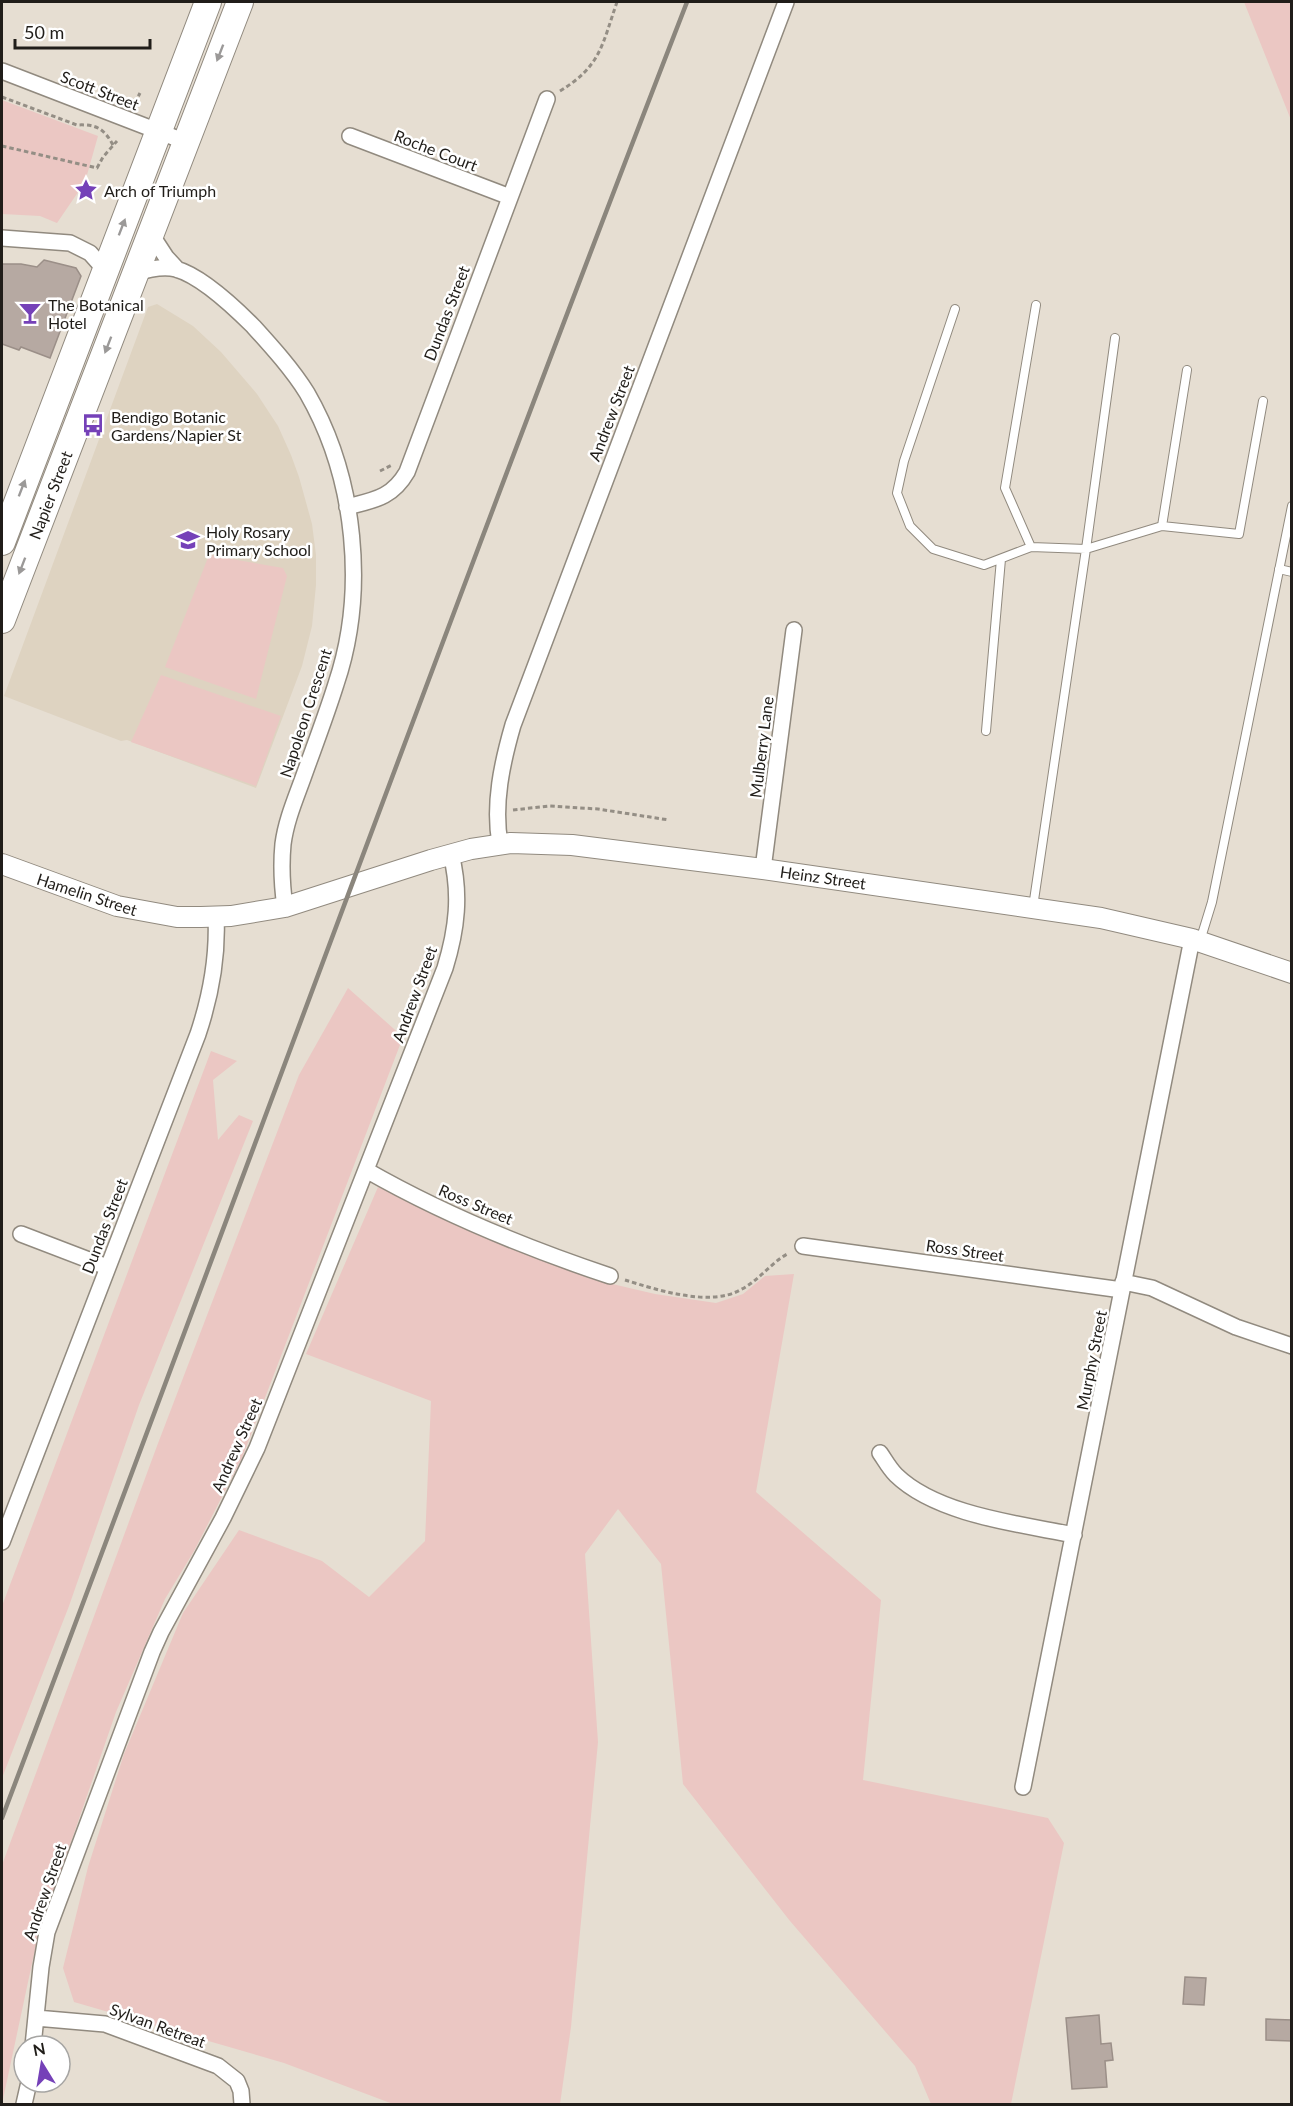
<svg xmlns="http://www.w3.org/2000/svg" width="1293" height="2106" viewBox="0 0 1293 2106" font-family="Lato,sans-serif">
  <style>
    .built { fill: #ded3c1 }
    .green { fill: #ebc7c3 }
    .building { fill: #b6a9a2; stroke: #9b8f88; stroke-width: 1.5 }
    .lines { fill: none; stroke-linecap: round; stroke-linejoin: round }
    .service-casing { stroke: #918a7f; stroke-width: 10 }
    .minor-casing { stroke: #918a7f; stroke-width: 18 }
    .tertiary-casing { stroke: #918a7f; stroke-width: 22 }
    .trunk-casing { stroke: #918a7f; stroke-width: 28 }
    .path { stroke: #948e85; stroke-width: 3; stroke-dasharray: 4.5 3; stroke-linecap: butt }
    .service { stroke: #fff; stroke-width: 8 }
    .minor { stroke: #fff; stroke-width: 15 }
    .tertiary { stroke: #fff; stroke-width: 20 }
    .trunk { stroke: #fff; stroke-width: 26 }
    .rail { stroke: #8b867d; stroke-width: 4.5 }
    .oneway { fill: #9b9998 }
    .labels { text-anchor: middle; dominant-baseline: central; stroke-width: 5; stroke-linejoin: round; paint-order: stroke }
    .street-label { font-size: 16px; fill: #201d19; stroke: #fff }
    .poi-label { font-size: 16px; fill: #201d19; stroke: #fff; text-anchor: start }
  </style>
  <rect width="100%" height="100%" fill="#e6ded2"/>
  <path class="built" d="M157 304 193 326 221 352 257 394 278 426 291 455 299 477 312 524 316 555V585L312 626 302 666 256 788 127 740 121 741 4 696 148 307Z"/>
  <path class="green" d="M1244 2H1291V120Z
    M2 100 98 136 85 182 57 223 40 216 2 214Z
    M209 555 283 568 287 576 256 699 165 667Z
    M161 675 281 716 256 786 131 742Z
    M348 988 403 1037 242 1458 194 1551 165 1599 116 1712 37 1940 2 2104V1865L157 1446 299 1075Z
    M211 1051 237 1061 213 1080 218 1140 239 1115 253 1121 139 1405 69 1606 2 1778V1606Z
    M378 1187 482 1235 591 1279 655 1294 716 1303 743 1294 765 1276 794 1274 756 1492 881 1600 863 1780 1048 1818 1064 1843 1011 2104H931L915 2066 790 1921 683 1784 661 1564 618 1509 585 1554 598 1742 571 2027 560 2104H393L284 2063 74 2002 63 1968 88 1867 124 1754 183 1613 239 1530 322 1561 369 1597 425 1541 431 1401 306 1354Z"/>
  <path class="building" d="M44 260 76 268 81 276 50 358 21 347 19 350 2 344V264H21L37 267Z
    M1185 1977 1206 1978 1204 2005 1183 2004Z
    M1099 2015 1101 2044 1111 2043 1113 2060 1105 2061 1107 2087 1072 2089 1066 2018Z
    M1266 2019 1292 2020V2041L1266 2040Z"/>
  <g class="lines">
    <g class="service-casing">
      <path id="service" d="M955 309 904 461 897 493 910 526 933 549 984 565 1031 547 1086 549 1162 526 1239 534 1263 401
        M1162 526 1187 370
        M1031 547 1005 488 1036 305
        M1279 569 1292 572
        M986 731 1001 559
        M1033 907 1086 549 1115 338
        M1200 941 1212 902 1292 506"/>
    </g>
    <g class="minor-casing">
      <path id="minor" d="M2 71 186 142
        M350 136 510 197
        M151 234 166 257 178 270
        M2 238 70 243 90 253 106 271
        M136 273C149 269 163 266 176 269 201 276 235 308 253 326 272 347 292 369 307 393 356 478 367 592 336 684 326 716 314 747 303 778 295 800 286 821 283 844 281 865 282 886 285 907
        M347 507C374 500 392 498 407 472L547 99
        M500 844C493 804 502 763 513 725L786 2
        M763 869 794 630
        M366 1170C443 1214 526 1248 610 1276
        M21 1234 107 1267
        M803 1246 1122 1290
        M1123 1282 1152 1288 1236 1327 1292 1346
        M880 1453C885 1460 889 1468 896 1475 937 1515 1020 1524 1074 1535
        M2 1542 198 1034C211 995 218 958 216 917
        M1023 1787 1192 939
        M36 2018 105 2024 218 2066 237 2081 241 2091 242 2104
        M33 2046 41 1967 47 1932 152 1652 161 1632 223 1518 257 1448 445 968C457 929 461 894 451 854
        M24 2104 29 2082"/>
    </g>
    <g class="tertiary-casing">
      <path id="tertiary" d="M2 864 117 906 177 917H201L231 916 285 907 431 860 471 849 511 843 572 845 763 869 1101 918 1192 939 1292 973"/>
    </g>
    <g class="trunk-casing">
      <path id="trunk" d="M2 542 208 2
        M2 620 240 2"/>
    </g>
    <path class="path" d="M560 91C601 66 602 45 617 2
      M2 97 77 125C95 124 104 128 113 145
      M135 103 140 93
      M2 146 97 168 103 157 117 141
      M380 471 392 465
      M513 810 549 806 598 809 669 820
      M625 1280C657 1290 710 1307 740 1290 759 1281 770 1263 789 1253"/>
    <use href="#service" class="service"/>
    <use href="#minor" class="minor"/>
    <use href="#tertiary" class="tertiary"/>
    <use href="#trunk" class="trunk"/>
    <path class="rail" d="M2 1818C231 1213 453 605 687 2"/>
  </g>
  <defs><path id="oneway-solid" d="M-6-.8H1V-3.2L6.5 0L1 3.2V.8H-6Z" transform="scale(1.5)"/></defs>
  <g class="oneway">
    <use href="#oneway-solid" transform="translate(220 53) rotate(111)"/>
    <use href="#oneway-solid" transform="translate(122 227) rotate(-69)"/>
    <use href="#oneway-solid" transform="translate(108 345) rotate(111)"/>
    <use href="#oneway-solid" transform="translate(22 488) rotate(-69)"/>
    <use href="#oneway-solid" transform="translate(22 566) rotate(111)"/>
  </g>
  <defs>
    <g id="sight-bare" transform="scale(1.8)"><path d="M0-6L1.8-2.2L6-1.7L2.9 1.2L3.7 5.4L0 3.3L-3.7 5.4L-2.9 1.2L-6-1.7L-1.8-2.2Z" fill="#7541b8" stroke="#fff" stroke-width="2.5" paint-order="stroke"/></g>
    <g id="bar-bare" transform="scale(1.8)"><path d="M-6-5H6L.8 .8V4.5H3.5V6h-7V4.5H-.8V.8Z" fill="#7541b8" stroke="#fff" stroke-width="2.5" paint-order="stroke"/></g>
    <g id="bus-bare" transform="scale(1.8)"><path d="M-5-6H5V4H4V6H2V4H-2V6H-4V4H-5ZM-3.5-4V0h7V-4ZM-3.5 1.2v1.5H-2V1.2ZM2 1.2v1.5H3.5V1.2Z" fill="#7541b8" stroke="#fff" stroke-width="2.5" paint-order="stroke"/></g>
    <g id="school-bare" transform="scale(1.8)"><path d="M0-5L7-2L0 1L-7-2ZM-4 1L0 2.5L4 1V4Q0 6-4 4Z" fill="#7541b8" stroke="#fff" stroke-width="2.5" paint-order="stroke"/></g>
  </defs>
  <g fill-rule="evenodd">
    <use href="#sight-bare" x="86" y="190"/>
    <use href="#bar-bare" x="30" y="313"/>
    <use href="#bus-bare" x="93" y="425"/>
    <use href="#school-bare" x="188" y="540"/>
  </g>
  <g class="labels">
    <g class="street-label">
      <text transform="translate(100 90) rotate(21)">Scott Street</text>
      <text transform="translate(436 150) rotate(21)">Roche Court</text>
      <text transform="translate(446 313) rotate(-69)">Dundas Street</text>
      <text transform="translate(611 413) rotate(-69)">Andrew Street</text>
      <text transform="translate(50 495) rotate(-69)">Napier Street</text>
      <text transform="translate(305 713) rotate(-72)">Napoleon Crescent</text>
      <text transform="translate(761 747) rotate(-83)">Mulberry Lane</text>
      <text transform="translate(823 877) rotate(8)">Heinz Street</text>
      <text transform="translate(87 894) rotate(18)">Hamelin Street</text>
      <text transform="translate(414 994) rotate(-70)">Andrew Street</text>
      <text transform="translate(476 1204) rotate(23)">Ross Street</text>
      <text transform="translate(104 1226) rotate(-69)">Dundas Street</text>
      <text transform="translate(965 1250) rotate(8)">Ross Street</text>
      <text transform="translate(1091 1360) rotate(-79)">Murphy Street</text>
      <text transform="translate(236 1445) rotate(-66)">Andrew Street</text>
      <text transform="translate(44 1892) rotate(-71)">Andrew Street</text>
      <text transform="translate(158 2025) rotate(20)">Sylvan Retreat</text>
    </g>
    <g class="poi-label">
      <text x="104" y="190">Arch of Triumph</text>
      <text x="48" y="304">The Botanical<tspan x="48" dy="18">Hotel</tspan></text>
      <text x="111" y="416">Bendigo Botanic<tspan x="111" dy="18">Gardens/Napier St</tspan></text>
      <text x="206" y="531">Holy Rosary<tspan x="206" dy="18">Primary School</tspan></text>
    </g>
  </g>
  <rect width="1293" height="2106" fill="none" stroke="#201d19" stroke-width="6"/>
  <g transform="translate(42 2064) rotate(349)"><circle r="28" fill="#ffffff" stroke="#a6a5a3" stroke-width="1.5"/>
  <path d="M0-4.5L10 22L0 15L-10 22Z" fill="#7541b8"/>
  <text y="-9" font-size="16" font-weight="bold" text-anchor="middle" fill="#201d19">N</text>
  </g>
  <path d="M15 39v9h135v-9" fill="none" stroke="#201d19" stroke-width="3"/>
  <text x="24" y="39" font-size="18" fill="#201d19" stroke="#ffffff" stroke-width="4.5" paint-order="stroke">50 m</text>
</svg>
